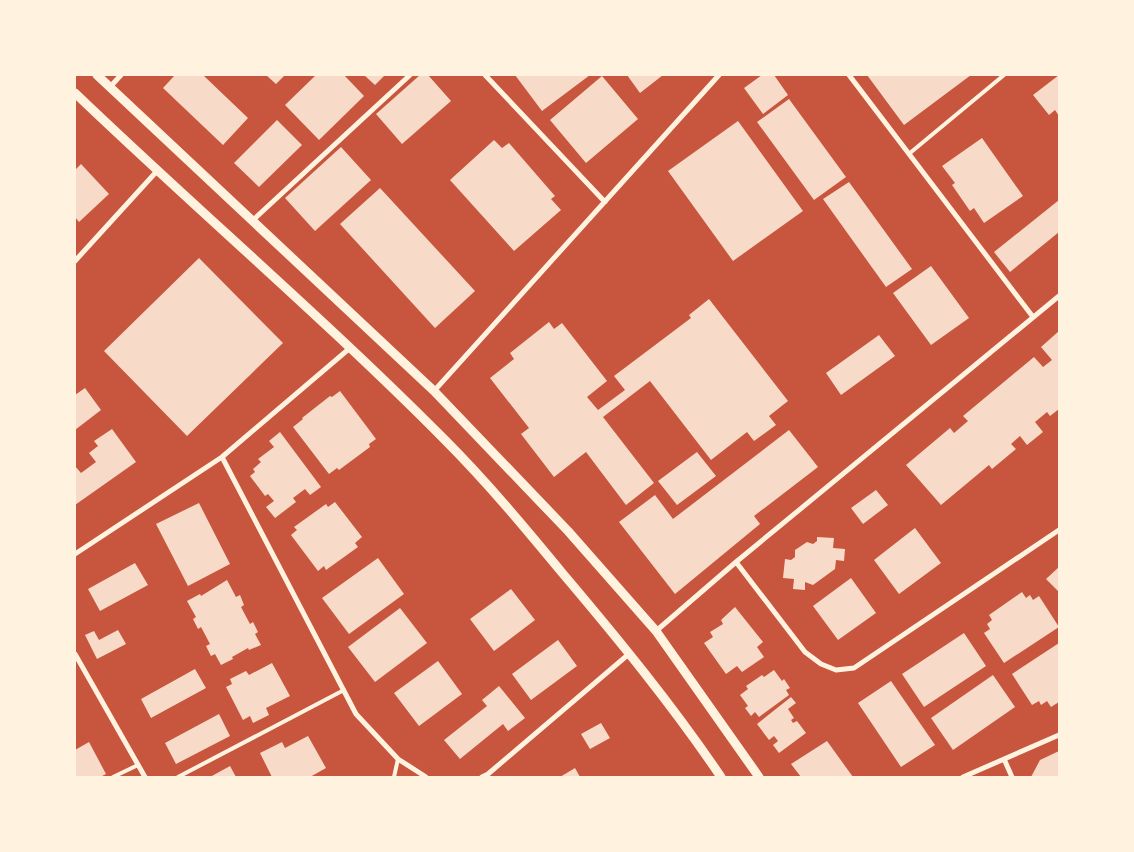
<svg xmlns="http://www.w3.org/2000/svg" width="1134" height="852" viewBox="0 0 1134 852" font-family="Ubuntu,sans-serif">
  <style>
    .building { fill: #f7dbc8 }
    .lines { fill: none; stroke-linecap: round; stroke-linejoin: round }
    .service { stroke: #fff3e0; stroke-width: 4 }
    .minor { stroke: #fff3e0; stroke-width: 5 }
    .tertiary { stroke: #fff3e0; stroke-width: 9 }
  </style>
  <rect width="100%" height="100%" fill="#c8553d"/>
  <path class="building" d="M175 75H203L248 118 223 145 163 88Z
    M266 75H285L276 84Z
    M316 75H344L364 96 319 140 285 105Z
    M364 75H385L375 85Z
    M420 75H428L451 101 402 144 376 114Z
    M515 75H590L542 111Z
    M627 75H663L640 93Z
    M762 75H774L788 95 763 114 744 88Z
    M867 75H971L904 125Z
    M1059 75V116L1055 110 1049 115 1033 95Z
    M602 76 638 119 586 163 550 120Z
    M789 99 846 177 814 200 757 122Z
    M277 120 302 145 259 187 234 163Z
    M738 121 803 211 733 261 668 171Z
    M982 138 1023 196 984 223 974 208 970 211 952 185 955 183 942 166Z
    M494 140 502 148 509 143 555 196 551 199 561 210 514 251 450 180Z
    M341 147 371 180 315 231 285 198Z
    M81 164 109 194 79 222 75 217V170Z
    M849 182 912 269 886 287 823 199Z
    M380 188 475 291 435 328 340 224Z
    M1059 200V232L1010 272 994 252Z
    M199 258 283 343 187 436 104 351Z
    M931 266 969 318 931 345 893 293Z
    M709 299 788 401 769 416 776 425 754 441 747 432 711 460 650 381 603 417 654 483 626 505 586 452 554 477 521 434 529 428 490 378 514 359 510 353 549 322 554 329 562 323 607 381 587 397 598 410 625 390 614 376 691 318 689 315Z
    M1059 331V409L1050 416 1047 412 1035 422 1043 432 1027 445 1020 436 1011 444 1016 449 992 469 989 465 941 505 906 465 950 428 954 433 968 421 963 416 1034 357 1043 367 1052 360 1041 347Z
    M879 335 895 356 841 395 826 373Z
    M85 388 101 410 75 430V395Z
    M340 391 376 439 369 444 370 447 339 470 337 468 329 474 293 427 303 419 302 418 330 396 332 397Z
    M112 429 136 462 75 505V466L81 473 96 462 89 453 98 446 94 441Z
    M789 430 818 467 754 516 760 524 675 594 619 522 655 495 673 519Z
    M280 432 321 487 310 495 305 489 293 498 296 502 275 518 266 507 274 501 268 494 265 496 250 476 255 472 253 469 261 462 258 459 274 447 269 441Z
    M697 452 716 476 677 505 658 481Z
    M876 490 888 505 863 524 851 508Z
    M335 502 362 537 355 543 358 547 326 570 324 566 318 571 291 535 297 530 294 527 326 504 328 507Z
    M199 503 230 564 188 586 156 524Z
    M915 528 941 563 899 594 874 560Z
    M817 537 834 538 833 548 845 549 844 561 836 560 835 569 813 585 805 582V590L793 589 794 579 783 578 785 559 791 560 795 557V550L807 542 813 544 817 541Z
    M378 558 404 594 349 634 322 598Z
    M135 563 148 585 100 611 88 589Z
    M1059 567V592L1046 579Z
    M851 578 876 613 838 640 813 606Z
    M227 580 236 597 240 595 244 605 241 607 250 624 253 622 258 632 255 634 261 645 249 650 248 648 232 657 233 659 221 665 215 654 211 656 206 646 210 644 201 627 198 629 193 619 196 617 187 601 200 594 201 596Z
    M511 589 535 620 494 651 470 619Z
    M1022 592 1026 598 1030 595 1033 600 1039 596 1059 627 1004 663 984 633 990 629 987 624 992 620 989 615Z
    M735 607 763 642 757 647 764 657 742 672 737 666 726 674 704 643 713 637 710 632 723 624 721 620Z
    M400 608 427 643 375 682 348 647Z
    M118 630 126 644 97 659 85 635 94 631 99 640Z
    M964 633 986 666 924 707 902 674Z
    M558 640 577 666 531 700 512 674Z
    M1059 643V702L1051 707 1047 701 1041 705 1039 701 1032 705 1012 674Z
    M438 661 462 694 419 726 394 693Z
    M272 663 290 696 266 708 269 715 253 723 250 716 243 720 226 687 232 684 230 679 246 671 249 675Z
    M195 669 206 688 151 718 141 699Z
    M774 670 782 681 784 679 790 688 786 690 789 695 759 717 755 712 751 716 745 708 748 706 740 695 748 689 746 686 762 675 764 677Z
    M993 675 1015 707 953 750 931 718Z
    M891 681 935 745 901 767 858 703Z
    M499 686 525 718 508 731 503 724 460 759 444 740 487 706 482 700Z
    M791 697 796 703 788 709 794 718 791 720 793 723 797 721 806 733 779 753 773 745 778 741 774 736 769 740 757 724Z
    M219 714 230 736 176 764 165 743Z
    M601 723 610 738 590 749 581 734Z
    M308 736 326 768 310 777H272L260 753 282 742 285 748Z
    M827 741 853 777H801L791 764Z
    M89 742 106 774 100 777H75V750Z
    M1059 751V777H1031L1040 760Z
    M230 766 236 777H210Z
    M575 768 580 777H560Z"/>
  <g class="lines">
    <path class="service" d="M910 153 1004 75
      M113 777 138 765
      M178 777 344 690
      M394 777 398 759"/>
    <path class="minor" d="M485 75 605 202
      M849 75 1033 317
      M110 87 121 75
      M252 221 410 75
      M75 261 157 171
      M434 391 719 75
      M222 457 356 714 398 759 426 777
      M75 554 222 457 350 348
      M736 562 805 652 821 664 836 670 854 668 1059 530
      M656 631 736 562 1059 296
      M75 654 145 777
      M1004 759 1012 777
      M482 777 488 774 630 653
      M963 777 1059 735"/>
    <path class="tertiary" d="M97 75 434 391 568 531 656 631 759 777
      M75 93C197 210 326 320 445 440 487 482 526 529 564 575 619 640 673 706 721 777"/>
  </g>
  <rect width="1134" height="852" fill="none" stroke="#fff3e0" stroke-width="152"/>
</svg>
